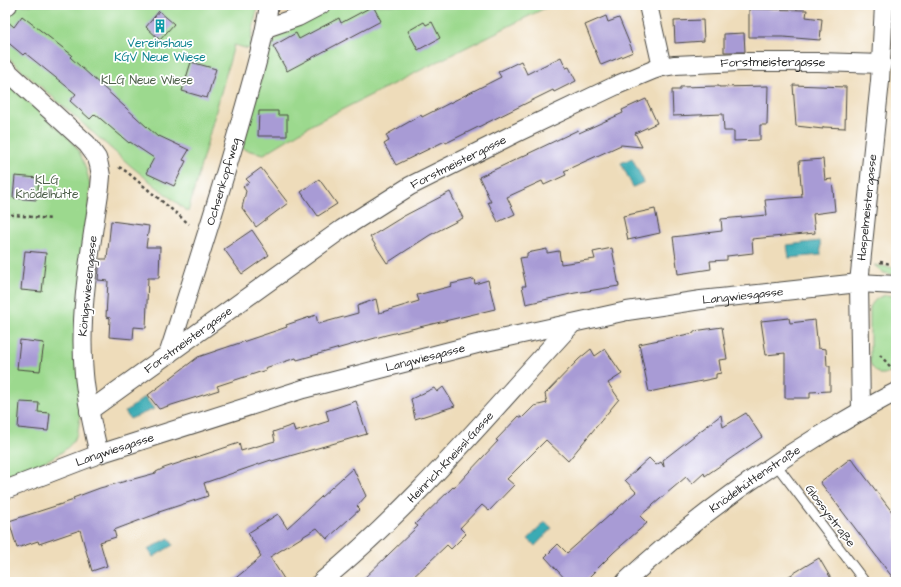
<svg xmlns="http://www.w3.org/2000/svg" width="901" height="587" viewBox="0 0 901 587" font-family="'Architects Daughter',sans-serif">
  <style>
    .green { fill: #9cd98e; stroke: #64825c }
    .water { fill: #3aabb4; stroke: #326b70 }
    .building { fill: #a89bd5 }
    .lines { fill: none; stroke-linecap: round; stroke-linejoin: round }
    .lane-casing { stroke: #484640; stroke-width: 11 }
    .street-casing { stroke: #484640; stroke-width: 20 }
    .path { stroke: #484640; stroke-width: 2.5; stroke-dasharray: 3 3; stroke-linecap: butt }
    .lane { stroke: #fff; stroke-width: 9 }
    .street { stroke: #fff; stroke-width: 18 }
    .labels { text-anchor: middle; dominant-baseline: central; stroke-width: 3.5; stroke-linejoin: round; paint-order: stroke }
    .culture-label { font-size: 12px; fill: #0d838f; stroke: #fff }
    .street-label { font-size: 12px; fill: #2b2b2b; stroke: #fff }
    .park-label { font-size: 12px; fill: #4d5f49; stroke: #fff }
  </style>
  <rect width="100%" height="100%" fill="#fff"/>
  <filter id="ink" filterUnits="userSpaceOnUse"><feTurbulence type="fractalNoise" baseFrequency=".025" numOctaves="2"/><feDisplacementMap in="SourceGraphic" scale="8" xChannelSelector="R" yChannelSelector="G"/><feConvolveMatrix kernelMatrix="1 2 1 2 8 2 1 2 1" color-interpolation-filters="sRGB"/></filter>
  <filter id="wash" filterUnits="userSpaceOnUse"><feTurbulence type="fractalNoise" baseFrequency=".012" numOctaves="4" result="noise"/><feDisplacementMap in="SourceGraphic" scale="16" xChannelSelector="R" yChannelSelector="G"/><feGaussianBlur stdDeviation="0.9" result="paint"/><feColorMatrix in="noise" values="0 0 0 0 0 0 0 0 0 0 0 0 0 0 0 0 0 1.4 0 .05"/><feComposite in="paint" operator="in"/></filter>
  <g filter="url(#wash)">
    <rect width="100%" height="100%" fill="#eedcba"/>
    <path class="green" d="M5 5H258L249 49 234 45 188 212 132 167 5 55Z
      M335 5H551L313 124 264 154 242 149 267 56 272 43 284 31Z
      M5 82 68 137C81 151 86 166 90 185L80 415C79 422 79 430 76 436 67 458 26 468 5 476Z
      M874 265 896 268V275L884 273Z
      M888 295 896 297V370L884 374H879L872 367 870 362V308C873 300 879 296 888 295Z"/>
    <path class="water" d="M632 158 644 182 633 187 621 163Z
      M820 241 821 255 789 258 787 245Z
      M145 397 154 409 130 419 125 412Z
      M545 522 552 528 535 546 528 539Z
      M169 538 173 545 153 557 148 549Z"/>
    <g id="blocks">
      <path class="building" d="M373 6 381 21 287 71 273 46 296 33 299 39 339 18 341 23Z
        M749 9 807 10 806 17 822 19 820 40 783 37H749Z
        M159 11 174 24 160 40 146 27Z
        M22 16 72 55 70 57 158 137 159 136 189 150 183 160 186 161 174 186 146 173 154 158 130 142 129 143 95 114 90 119 70 101 76 94 25 53 23 55 5 40V19L14 27Z
        M606 16 608 22 619 18 633 52 601 65 585 25Z
        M703 20 704 41 675 43 674 21Z
        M424 22 426 25 432 22 440 38 418 50 408 31Z
        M744 33 745 52H724V34Z
        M561 57 566 68 569 67 576 81 554 92 553 90 446 143 445 141 396 165 384 144 389 141 386 135 421 115 422 117 501 77 498 72 521 61 527 74Z
        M191 62 216 69 207 98 182 91Z
        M793 85 846 87 845 128 823 127V129L796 126Z
        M719 86V87L768 86 767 125H760V140L734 141V131H724L723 114 673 116 672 90H680V87Z
        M646 99 657 123 635 133 642 147 621 145 564 171 566 175 544 185 542 181 507 197 515 214 498 222 488 202H491L479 177 578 130 579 133 623 113 622 110Z
        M259 111H278V115H287V136H258Z
        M823 159 825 180 832 179 835 211 813 214 815 233 752 239 753 253 727 256V260L710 261 711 269 678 274 673 237 722 231 721 219 767 215 765 200 802 197 799 161Z
        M261 168 288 203 256 227 242 208 246 191 243 187 249 182 246 179Z
        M15 176 39 178 37 200 13 198Z
        M319 179 337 204 318 216 301 192Z
        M450 192 463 218 430 235 387 263 370 237 404 216Z
        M655 209 660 233 628 240 623 216Z
        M111 221 149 226 146 247H160L159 278H148L146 328 134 327 133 339 109 337 110 318 106 317 108 281 98 280 100 259H107Z
        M252 230 269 255 242 274 224 249Z
        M612 248 619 286 575 293 526 304 522 286H526L520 258 527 257V253L547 249V253L559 251 561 264 595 259 593 252Z
        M25 251 46 253 42 292 21 290Z
        M474 279 475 284 488 280 495 309 386 335 297 360 296 358 265 368 266 370 217 386 219 390 159 409 148 395 198 357 287 327 286 325 316 315 318 324 358 313 357 306 376 299 379 313 419 301 417 295 452 286 451 284Z
        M789 318 790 323 815 320 818 348 826 349 827 366H830V391L810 392V398H785V353L766 355 761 321Z
        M722 327 727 359 719 360 721 373 716 374V378L649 392 639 344 694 333V331Z
        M20 340 44 343 40 371 17 369Z
        M591 349 595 356 605 349 622 374 608 383 619 399 568 461 546 440 507 479 514 485 489 511 482 505 460 528 466 534 451 549 447 545 408 582H360L418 526 415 524 453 487 454 488 498 441 496 440 519 416 522 418 534 406 547 403 545 394 579 359Z
        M443 387 455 406 415 419 411 399 434 388 437 392Z
        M356 401 367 434 272 461 271 460 204 483 208 496 159 512V513L114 530 116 537 100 542 107 566 92 571 80 530 39 544 38 541 17 548 9 521 74 500 73 498 100 488 156 473V472L164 468 239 443 241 451 275 441 273 432 293 425 295 432 329 421 326 411Z
        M20 402 39 403 38 412 50 413 48 431 18 428Z
        M746 413 762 437 705 476 704 473 692 484 686 477 640 516 647 523 614 552 584 582H568L545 557 558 544 567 553 636 492 625 480 649 458 656 465 661 462 664 467 663 460 721 415 723 427Z
        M851 458 896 517V582L820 482Z
        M353 468 366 496 357 506 360 509 327 539 317 528 270 557 286 582H231L261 557 259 554 260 553 248 533 278 514 287 528Z
        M819 558 833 582H779Z"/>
    </g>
  </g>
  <g filter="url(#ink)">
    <use href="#blocks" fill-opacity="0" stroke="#484640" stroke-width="1"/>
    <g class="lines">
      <g class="lane-casing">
        <path id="lane" d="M775 463 865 582"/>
      </g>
      <g class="street-casing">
        <g id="street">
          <path d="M648 5 662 67"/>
          <path d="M5 7 8 5"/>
          <path d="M266 28 298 17 321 5"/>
          <path d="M5 69 87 144 97 158 99 165 101 176 100 187C91 248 78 312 84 374 86 401 93 428 99 454"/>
          <path id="s1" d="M168 355C193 278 218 201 240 123 251 84 263 45 269 5"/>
          <path id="s2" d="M89 411 342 229 410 186 516 133 617 85 653 70 662 67 675 65 740 62H819L882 64"/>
          <path id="s3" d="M861 411 859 283 880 81 884 5"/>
          <path id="s4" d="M5 490 99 454 303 389 477 344 627 311 701 300 859 283 896 285"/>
          <path id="s5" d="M321 582C414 506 491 411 572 324"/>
          <path id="s6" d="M625 582C685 526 752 477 822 434 846 420 870 405 896 392"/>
        </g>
      </g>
      <path class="path" d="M119 167 127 172 189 224
        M5 214 51 219
        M880 262 891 264
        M880 355 895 372
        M5 378H10
        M886 582 896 574"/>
      <use href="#lane" class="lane"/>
      <use href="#street" class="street"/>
    </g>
  </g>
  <defs>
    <g id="building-bare" transform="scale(1.08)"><path d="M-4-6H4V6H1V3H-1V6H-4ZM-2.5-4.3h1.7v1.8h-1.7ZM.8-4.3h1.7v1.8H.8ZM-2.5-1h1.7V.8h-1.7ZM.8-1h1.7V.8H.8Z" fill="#0f9aa8" stroke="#fff" stroke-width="2.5" paint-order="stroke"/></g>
  </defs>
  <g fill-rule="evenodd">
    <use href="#building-bare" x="160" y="26"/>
  </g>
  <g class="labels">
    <g class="culture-label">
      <text x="160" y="43">Vereinshaus<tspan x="160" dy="14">KGV Neue Wiese</tspan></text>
    </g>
    <g class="street-label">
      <text stroke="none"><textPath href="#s2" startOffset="782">Forstmeistergasse</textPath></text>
      <text stroke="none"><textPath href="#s2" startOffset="446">Forstmeistergasse</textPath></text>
      <text stroke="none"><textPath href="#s1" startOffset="182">Ochsenkopfweg</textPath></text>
      <text stroke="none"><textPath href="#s3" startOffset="204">Haspelmeistergasse</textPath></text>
      <text transform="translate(88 286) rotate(-84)">Königswiesengasse</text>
      <text stroke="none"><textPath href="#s4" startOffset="765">Langwiesgasse</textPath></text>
      <text stroke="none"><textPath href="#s2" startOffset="122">Forstmeistergasse</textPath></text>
      <text stroke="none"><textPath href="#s4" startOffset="441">Langwiesgasse</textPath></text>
      <text stroke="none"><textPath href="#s4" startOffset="117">Langwiesgasse</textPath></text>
      <text stroke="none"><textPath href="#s5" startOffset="180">Heinrich-Kneissl-Gasse</textPath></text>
      <text stroke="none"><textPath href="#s6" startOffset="166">Knödelhüttenstraße</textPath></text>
      <text transform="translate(830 516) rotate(53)">Glossystraße</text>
    </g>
    <g class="park-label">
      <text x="147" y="80">KLG Neue Wiese</text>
      <text x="47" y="180">KLG<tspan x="47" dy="14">Knödelhütte</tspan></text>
    </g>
  </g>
  <rect width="901" height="587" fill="none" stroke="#fff" stroke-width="20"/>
</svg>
